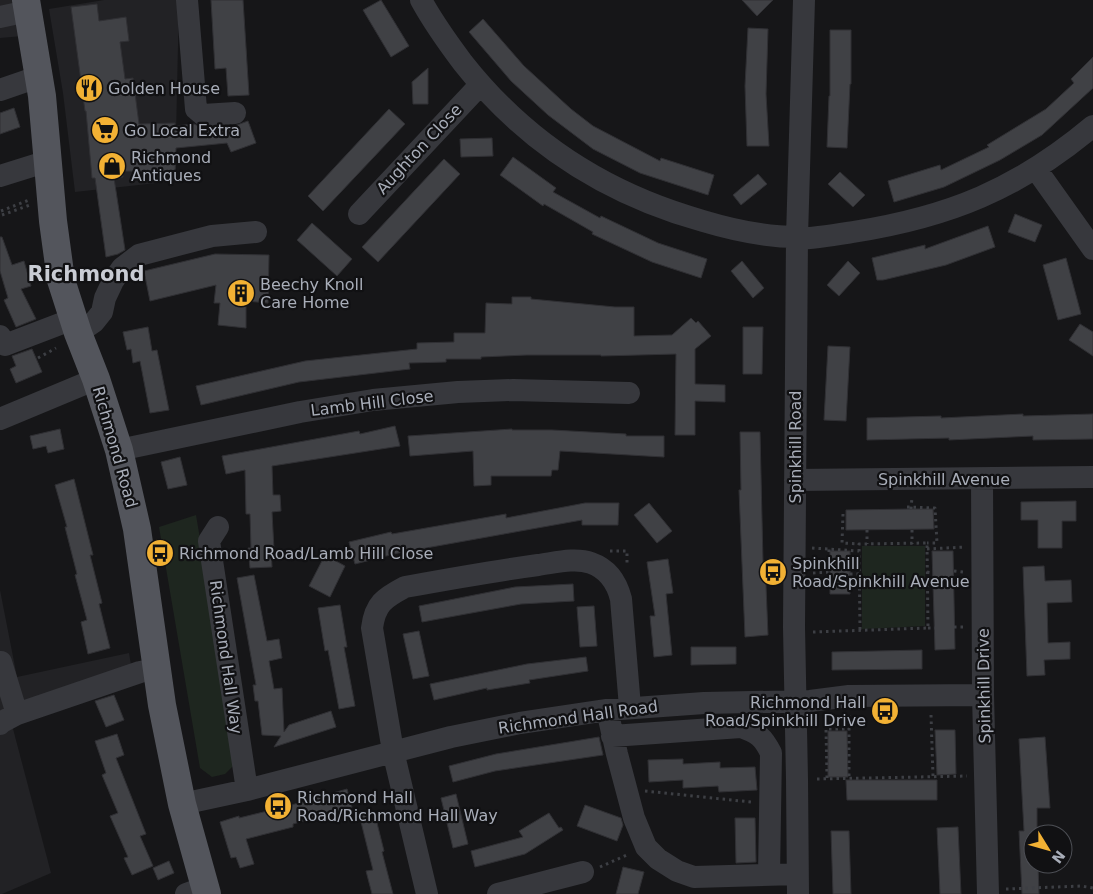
<svg xmlns="http://www.w3.org/2000/svg" width="1093" height="894" viewBox="0 0 1093 894" font-family="'DejaVu Sans',sans-serif">
  <style>
    .built { fill: #222225 }
    .green { fill: #1e261f }
    .building { fill: #404145; stroke: #303034 }
    .lines { fill: none; stroke-linecap: round; stroke-linejoin: round }
    .path { stroke: #3d3f44; stroke-width: 3; stroke-dasharray: 2.5 4; stroke-linecap: butt }
    .minor { stroke: #37383d; stroke-width: 22 }
    .major { stroke: #53555c; stroke-width: 28 }
    .labels { text-anchor: middle; dominant-baseline: central; stroke-width: 4.5; stroke-linejoin: round; paint-order: stroke }
    .poi-label { font-size: 16px; fill: #a8adb8; stroke: #111113; text-anchor: start }
    .street-label { font-size: 16px; fill: #a8adb8; stroke: #111113 }
    .district-label { font-size: 21px; font-weight: bold; fill: #c9ccd4; stroke: #111113 }
  </style>
  <rect width="100%" height="100%" fill="#161618"/>
  <path class="built" d="M0 0H19L23 36 0 38Z
    M104 0H179L175 181 75 192 63 93 49 9Z
    M0 590 17 677 129 653 134 683 12 725 51 873 2 894H0Z"/>
  <path class="green" d="M196 515 232 728 234 765 225 774 212 777 200 768 159 527Z
    M862 546H925V626L862 629Z"/>
  <path class="building" d="M211 0H243L249 95 228 96 226 68 215 69Z
    M381 0 409 46 391 57 363 10Z
    M742 0H773L757 16Z
    M97 4 99 21 126 17 129 41 120 42 125 79 133 78 139 124 175 123V126L194 124 203 128H211L212 134 248 121 256 143 231 152 227 143 176 148 175 172 122 171 123 177 114 178 125 250 118 254 106 257 95 178H92L86 111H85L71 7Z
    M483 19 524 66 571 109 593 126 660 161 661 158 714 175 708 195 640 173 593 149 548 115 511 81 469 32Z
    M748 28 768 29 766 94 769 146H747L745 86Z
    M830 30H851V84H850L847 148 827 147 829 96H830Z
    M1093 57V88L1042 135 1000 160 944 187 894 202 888 181 940 165 941 170 989 147 987 145 1046 109 1074 83 1071 79Z
    M428 68V104H413L412 82Z
    M14 108 20 127 0 134V113Z
    M389 109 405 124 323 211 308 196Z
    M492 138 493 156 461 157 460 139Z
    M513 157 556 188 553 192 600 218 601 216 658 243 707 259 701 278 652 262 592 234 593 232 544 204 543 206 500 175Z
    M444 159 460 174 378 262 362 247Z
    M840 172 865 195 853 207 828 184Z
    M758 174 767 184 741 205 733 195Z
    M1015 214 1042 225 1035 242 1008 232Z
    M312 223 352 259 337 276 297 240Z
    M988 226 995 247 946 265 883 280H877L872 258 925 245V249Z
    M0 237H2L12 265 24 261 31 286 21 289 36 319 16 327 4 300 8 298 0 271Z
    M215 254 269 255 268 303 246 301V328L218 325 220 303H214L216 285 150 301 144 271Z
    M1066 258 1081 314 1058 320 1043 265Z
    M742 261 764 288 753 298 731 271Z
    M848 261 860 273 839 296 827 285Z
    M512 297H531V299L615 307H634V336L672 335 691 318 696 323 698 321 711 336 695 349V384L725 385V402L695 401V435H675L676 354 601 356V355H527L481 357V359H446V362L409 363 410 369 299 382 201 405 196 386 305 361 417 349V343L454 342V333H485L486 303 512 304Z
    M1080 324 1093 332V356L1069 340Z
    M148 327 152 351 157 350 169 410 150 413 140 361 133 363 131 349 127 350 123 332Z
    M743 327H763L762 374H743Z
    M828 346 850 347 846 421 824 420Z
    M32 349 42 372 16 383 10 369 16 366 12 356Z
    M1023 414V416L1093 414V439L1033 440V436L949 440V438L867 440V418L941 416V418Z
    M395 426 400 446 272 466 273 495H280L281 511 272 512 274 550H271L272 567 250 568 248 548H251L250 514H246L245 470 226 474 222 456 359 431 360 434Z
    M60 429 64 449 48 453 46 446 33 449 30 436Z
    M512 429V430H552L626 434V436H664V457L560 451 558 470H552L551 476H491V485L474 486 473 451 410 456 408 436Z
    M740 432H760L763 562H765L768 635 745 637 739 490H741Z
    M180 457 187 485 168 489 161 462Z
    M74 479 93 555H90L102 603 99 604 110 648 88 654 81 622 87 620 75 575 77 574 65 527H67L55 485Z
    M1076 501V521H1062V548H1038V520H1021V502Z
    M585 503H619L618 525H582V520L398 553 355 564 349 542 391 532 392 534 506 514V518Z
    M649 503 672 531 657 543 634 515Z
    M911 509H933L934 529 846 530V510Z
    M830 551H850V594H830Z
    M932 551H953L955 649 935 650Z
    M325 555 345 566 330 597 309 586Z
    M668 559 673 593 666 594 672 655 654 657 650 616H655L647 562Z
    M1044 566 1045 581 1071 580 1072 602 1047 603 1048 643 1070 642V659L1044 660 1045 675 1027 676 1023 567Z
    M254 575 267 641 279 639 282 658 269 661 274 689 282 688 284 732 289 725 331 711 336 727 274 747 281 736 262 735 258 701H255L253 685H256L237 578Z
    M573 584 574 601 521 604 422 622 419 606 515 587Z
    M340 605 347 647H344L355 706 339 709 328 650 325 651 318 608Z
    M594 606 597 646 580 647 577 607Z
    M419 631 429 676 413 679 403 634Z
    M691 647H736V664L691 665Z
    M922 650V669L832 670V652Z
    M586 657 588 671 529 680 530 683 487 690V688L434 700 430 684 527 664Z
    M114 695 124 720 106 727 95 701Z
    M935 730H955L956 774 937 775Z
    M828 731H847L848 777H828Z
    M117 734 124 755 116 758 146 834 140 836 153 866 132 875 124 858 128 857 110 816 118 813 102 775 106 773 95 741Z
    M599 737 603 755 495 771 453 782 449 766 496 754Z
    M1045 737 1050 808H1037V834H1033V864H1038L1039 894H1022L1019 831H1024L1019 739Z
    M683 759V764L720 762V768L755 767 757 790 719 792 718 786 683 788V780L649 782 648 760Z
    M846 780H937V800H847Z
    M347 789 352 807 293 824V827L246 839 254 864 240 868 236 857 231 858 220 822 239 816V818L288 806Z
    M456 794 468 844 453 848 441 798Z
    M585 805 621 818 623 825 617 841 577 826Z
    M374 811 384 851 382 852 393 894H372L366 871 373 870 359 814Z
    M549 813 559 828 561 827 563 830 525 854 475 867 471 851 523 837 519 831Z
    M735 818H755L756 862 736 863Z
    M958 827 961 894H940L937 828Z
    M831 831H849L851 894H833Z
    M169 861 174 873 158 880 153 868Z
    M623 867 644 872 638 894H616Z"/>
  <g class="lines">
    <path class="path" d="M1 211 29 200
      M2 215 30 205
      M38 358 56 348
      M907 507 935 508 937 543H927
      M911 509 912 497
      M843 514 842 543 859 544
      M867 530V544
      M912 530V544
      M812 548 859 551
      M927 549 965 547
      M610 551H627V565
      M954 571 963 572
      M927 572 933 573
      M813 573 829 572
      M850 574H859
      M829 578V548
      M954 627H964
      M928 628H935
      M813 632 928 628 927 543 859 544 860 631
      M849 715V777
      M931 715 933 776
      M827 778 826 729H849
      M817 779 967 776
      M645 791 751 802
      M600 867 629 854
      M1006 889 1081 886 1093 888"/>
    <path class="minor" d="M187 0 196 109 203 115 235 113
      M421 0C433 22 448 43 463 63 526 143 606 194 703 221 733 230 765 237 797 237
      M0 17 28 11
      M0 90 29 80 40 79
      M1036 169 1093 249
      M0 176 48 161
      M359 214 480 85
      M797 239C816 238 834 235 853 232 949 217 1018 189 1093 126
      M78 333 94 322 102 312 105 298 113 281 122 268 139 255 212 236 256 232
      M0 336 5 345 73 319
      M0 419 96 379
      M119 450 300 412 373 400 458 392 513 390 629 393
      M982 479 983 695 988 894
      M795 480 1093 477
      M218 527 209 541 247 790
      M1 662 17 714
      M607 710 617 754 634 818 646 847 658 859 677 871 694 877 797 874
      M0 724 2 722 17 714 140 672 156 669
      M612 736 741 727C758 733 763 737 771 753L769 875
      M182 804 247 790 451 737 520 723 607 710 704 703 810 701 849 696 983 695
      M186 894 205 887
      M427 894 393 751 372 628C375 604 384 598 405 587 449 579 493 571 538 565 554 563 575 557 591 563 608 569 617 583 621 599L630 707
      M498 894 583 872
      M798 894 797 779 794 627 797 237 804 0"/>
    <path class="major" d="M26 0 42 96 53 221 61 280 78 333 96 379 119 450 137 529 162 705 182 804 207 894"/>
  </g>
  <defs>
    <g id="restaurant-disc" transform="scale(1.4375)"><circle r="9.5" fill="#f2b134" stroke="#111113"/><path d="M-5-6h1v4h1v-4h1v4h1v-4h1v5L-1.5 .5V6h-2V.5L-5-1ZM5-6V6H3V1.5H1.5Q1.5-4 5-6Z" fill="#111"/></g>
    <g id="supermarket-disc" transform="scale(1.4375)"><circle r="9.5" fill="#f2b134" stroke="#111113"/><path d="M-6-5.5h2.5l.6 2H6L4.5 2H-2.5L-4.4-4H-6ZM-1.5 3.2a1.3 1.3 0 1 0 .1 0ZM3 3.2a1.3 1.3 0 1 0 .1 0Z" fill="#111"/></g>
    <g id="shop-disc" transform="scale(1.4375)"><circle r="9.5" fill="#f2b134" stroke="#111113"/><path d="M-5-2.5h2.3a2.7 3.5 0 0 1 5.4 0H5L5.5 6h-11ZM-1.5-2.5h3a1.5 2.3 0 0 0-3 0Z" fill="#111"/></g>
    <g id="building-disc" transform="scale(1.4375)"><circle r="9.5" fill="#f2b134" stroke="#111113"/><path d="M-4-6H4V6H1V3H-1V6H-4ZM-2.5-4.3h1.7v1.8h-1.7ZM.8-4.3h1.7v1.8H.8ZM-2.5-1h1.7V.8h-1.7ZM.8-1h1.7V.8H.8Z" fill="#111"/></g>
    <g id="bus-disc" transform="scale(1.4375)"><circle r="9.5" fill="#f2b134" stroke="#111113"/><path d="M-5-6H5V4H4V6H2V4H-2V6H-4V4H-5ZM-3.5-4V0h7V-4ZM-3.5 1.2v1.5H-2V1.2ZM2 1.2v1.5H3.5V1.2Z" fill="#111"/></g>
  </defs>
  <g fill-rule="evenodd">
    <use href="#restaurant-disc" x="89" y="88"/>
    <use href="#supermarket-disc" x="105" y="130"/>
    <use href="#shop-disc" x="112" y="166"/>
    <use href="#building-disc" x="241" y="293"/>
    <use href="#bus-disc" x="160" y="553"/>
    <use href="#bus-disc" x="773" y="572"/>
    <use href="#bus-disc" x="885" y="711"/>
    <use href="#bus-disc" x="278" y="806"/>
  </g>
  <g class="labels">
    <g class="poi-label">
      <text x="108" y="88">Golden House</text>
      <text x="124" y="130">Go Local Extra</text>
      <text x="131" y="157">Richmond<tspan x="131" dy="18">Antiques</tspan></text>
      <text x="260" y="284">Beechy Knoll<tspan x="260" dy="18">Care Home</tspan></text>
      <text x="179" y="553">Richmond Road/Lamb Hill Close</text>
      <text x="792" y="563">Spinkhill<tspan x="792" dy="18">Road/Spinkhill Avenue</tspan></text>
      <text x="866" y="702" text-anchor="end">Richmond Hall<tspan x="866" dy="18">Road/Spinkhill Drive</tspan></text>
      <text x="297" y="797">Richmond Hall<tspan x="297" dy="18">Road/Richmond Hall Way</tspan></text>
    </g>
    <g class="street-label">
      <text transform="translate(419 149) rotate(-47)">Aughton Close</text>
      <text transform="translate(372 403) rotate(-7)">Lamb Hill Close</text>
      <text transform="translate(115 447) rotate(74)">Richmond Road</text>
      <text transform="translate(795 447) rotate(-90)">Spinkhill Road</text>
      <text x="944" y="479">Spinkhill Avenue</text>
      <text transform="translate(226 657) rotate(82)">Richmond Hall Way</text>
      <text transform="translate(984 686) rotate(-91)">Spinkhill Drive</text>
      <text transform="translate(578 717) rotate(-8)">Richmond Hall Road</text>
    </g>
    <g class="district-label">
      <text x="86" y="274">Richmond</text>
    </g>
  </g>
  <g transform="translate(1048 849) rotate(127)"><circle r="24" fill="#111113" stroke="#4d4f55"/>
  <path d="M0-4L9 19L0 12L-9 19Z" fill="#f2b134"/>
  <text y="-8" font-size="14" font-weight="bold" text-anchor="middle" fill="#a8adb8">N</text>
  </g>
</svg>
